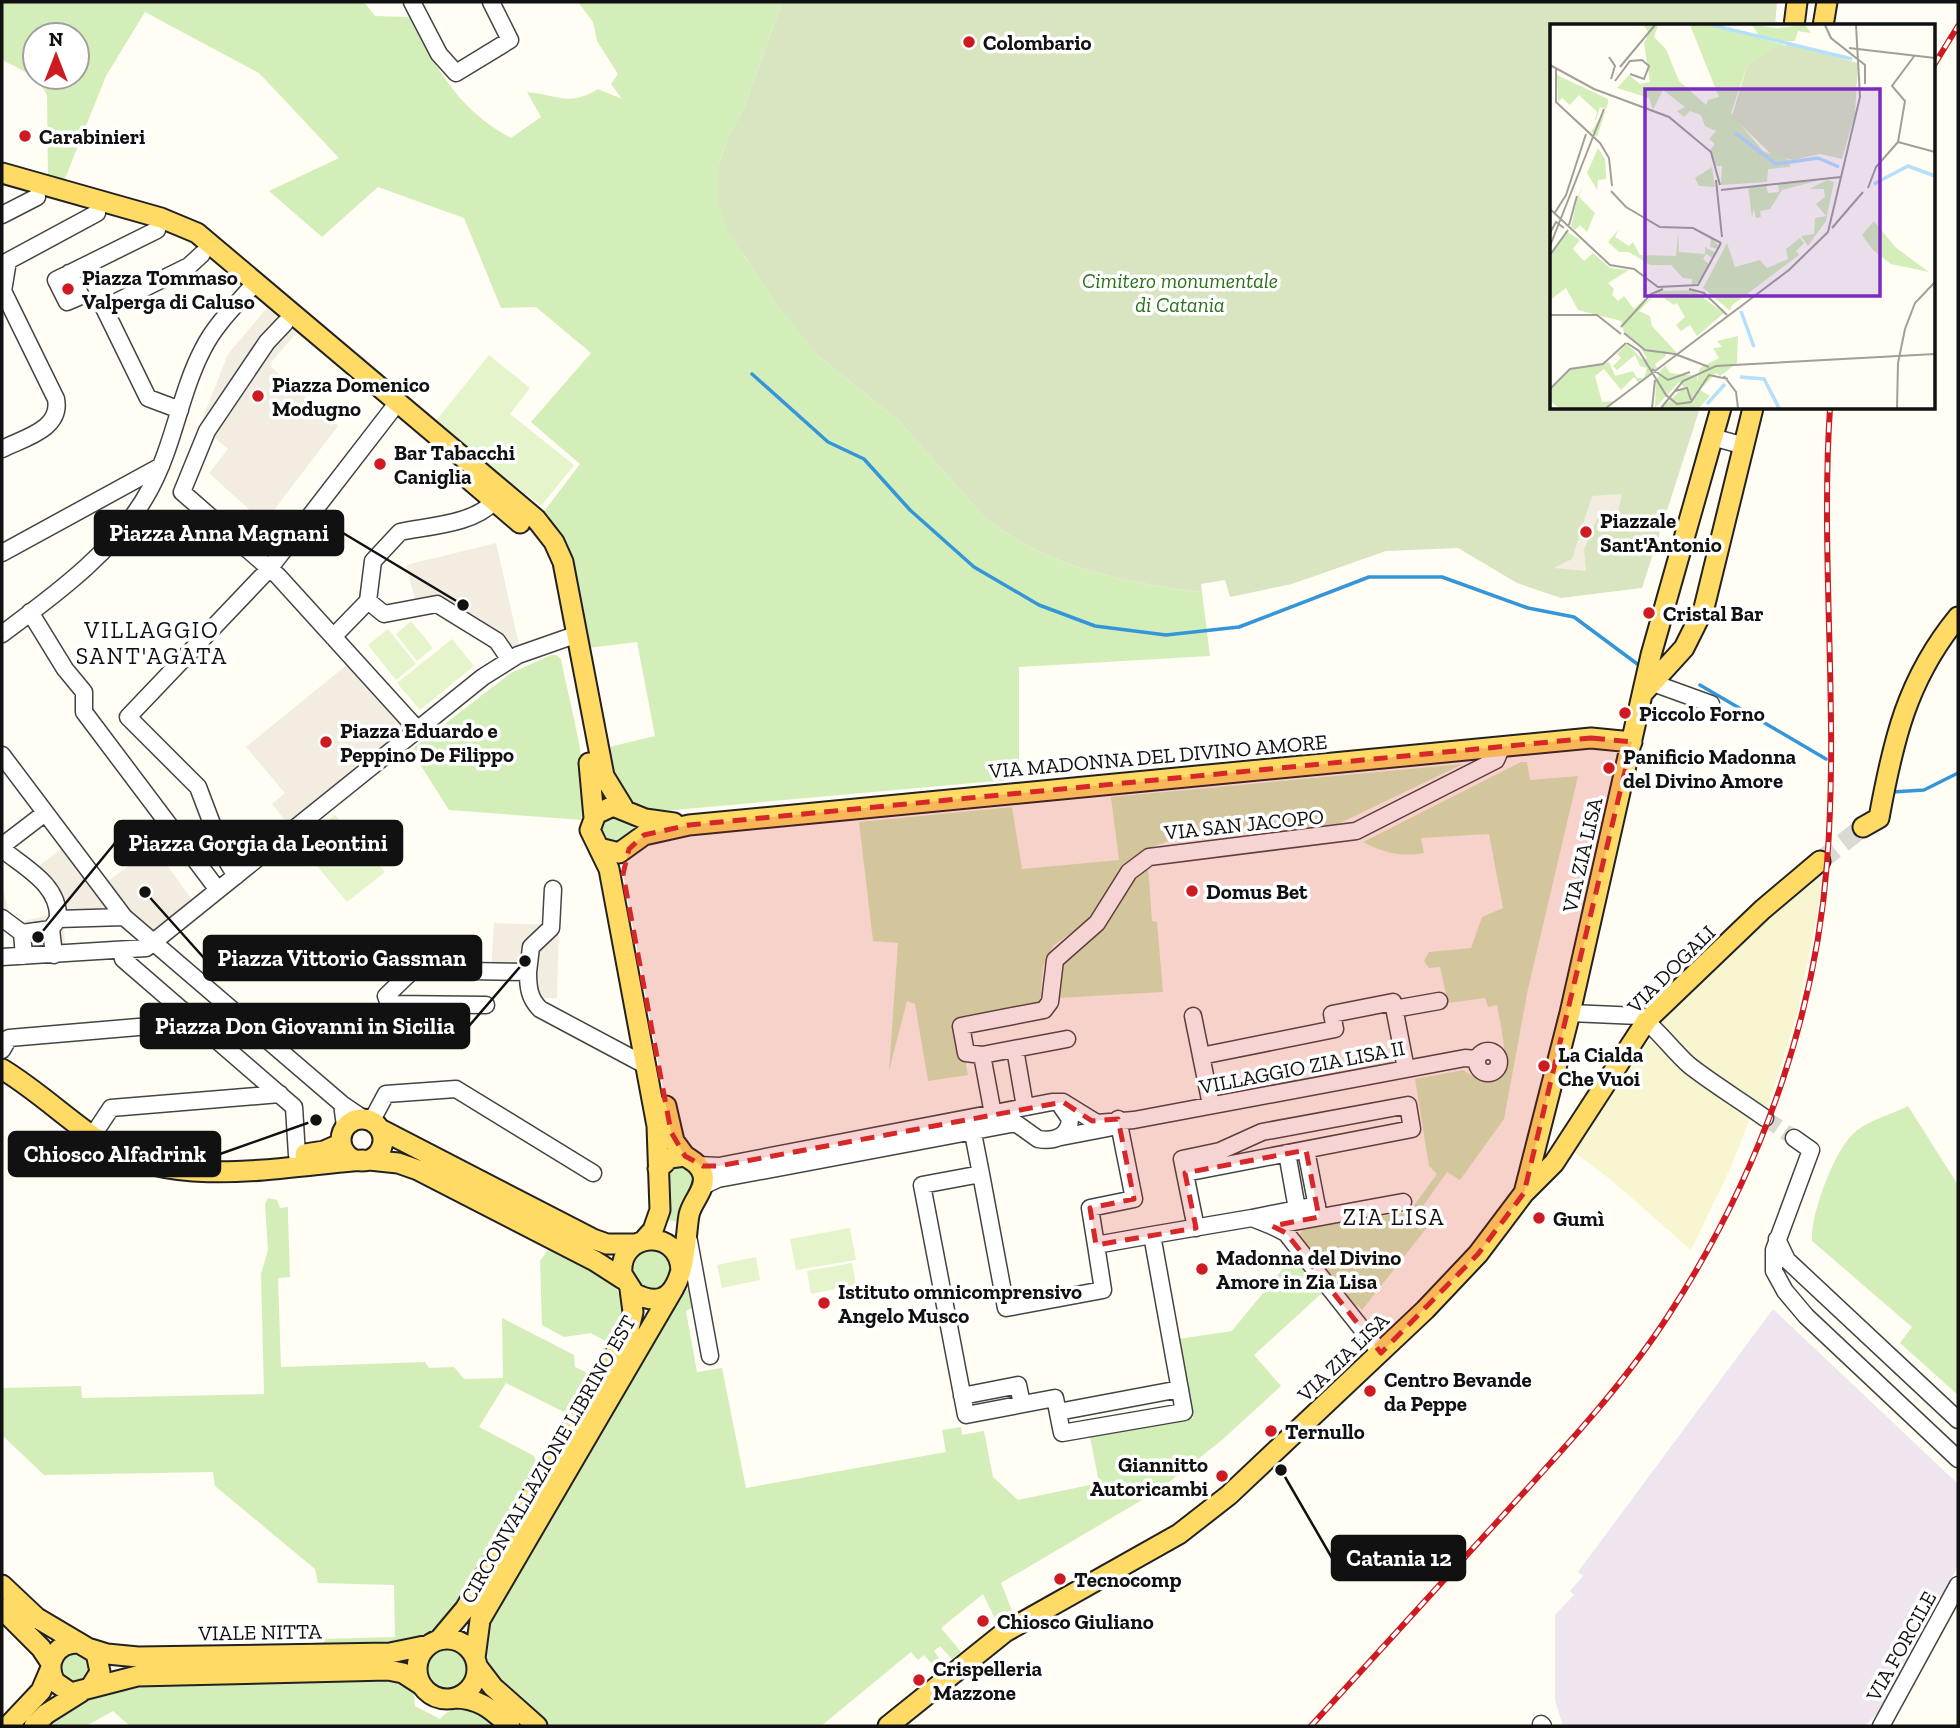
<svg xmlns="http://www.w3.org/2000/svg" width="1960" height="1728" viewBox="0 0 1960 1728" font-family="'Zilla Slab',serif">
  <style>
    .industrial { fill: #eee5ef }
    .farmland { fill: #f8f5d1 }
    .green { fill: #d4eeb9; fill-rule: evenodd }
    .cemetery { fill: #d9e5c1 }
    .pitch { fill: #e6f4cc }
    .plaza { fill: #f2ede0 }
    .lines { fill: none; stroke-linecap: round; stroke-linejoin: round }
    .stream { stroke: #3496d9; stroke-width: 3.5 }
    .minor-tunnel { stroke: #dbdad2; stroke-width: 16; stroke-dasharray: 16 8; stroke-linecap: butt }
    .major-tunnel { stroke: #dbdad2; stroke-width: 19; stroke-dasharray: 19 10; stroke-linecap: butt }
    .minor-casing { stroke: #444; stroke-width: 19 }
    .major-casing { stroke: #222; stroke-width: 23 }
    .minor { stroke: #fff; stroke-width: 16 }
    .major { stroke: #ffda64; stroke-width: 19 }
    .rail-casing { stroke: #ce1b22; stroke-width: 6 }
    .rail { stroke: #fff; stroke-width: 3.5; stroke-dasharray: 10; stroke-linecap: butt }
    .marked { fill: #d62828; fill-opacity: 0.2; stroke: #d62828; stroke-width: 5; stroke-dasharray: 14 9; stroke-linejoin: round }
    .poi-dot { fill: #ce1b22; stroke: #fff; stroke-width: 2.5 }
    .labels { text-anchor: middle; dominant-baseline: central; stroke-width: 7; stroke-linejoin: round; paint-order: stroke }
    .poi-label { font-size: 21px; font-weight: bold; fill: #111; stroke: #fff; text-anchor: start }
    .park-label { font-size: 21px; font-style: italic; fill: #2b7019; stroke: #fff }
    .street-label { font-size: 21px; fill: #111; stroke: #fff }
    .neighbourhood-label { font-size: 23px; letter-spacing: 2px; fill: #111; stroke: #fff }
    .inset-river { fill: none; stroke: #b4e0fb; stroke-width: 3.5 }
    .inset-road { fill: none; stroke: #a09f99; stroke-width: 2 }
    .view { fill: #7b2cbf; fill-opacity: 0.15; stroke: #7b2cbf; stroke-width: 3.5 }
    .inset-edge { fill: none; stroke: #111; stroke-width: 3.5 }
    .leader { fill: none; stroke: #111; stroke-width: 2.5 }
    .callout-dot { fill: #111; stroke: #fff; stroke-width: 2.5 }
    .callout { fill: #111; stroke: #111; stroke-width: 2.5 }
    .callout-label { font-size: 23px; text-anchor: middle; font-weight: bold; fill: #fff }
  </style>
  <rect width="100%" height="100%" fill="#fffdf4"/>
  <path class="industrial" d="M1773 1309 1958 1484V1566L1884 1706 1865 1726H1563L1555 1700V1615L1574 1595 1570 1591 1583 1576 1578 1572Z"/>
  <path class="farmland" d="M1822 863 1818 910 1797 1014 1767 1109 1695 1061 1659 1022 1767 912Z
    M1653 1040 1685 1067 1752 1114 1730 1169 1691 1250 1610 1179 1574 1152 1639 1046Z"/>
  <path class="green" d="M2 2H364L375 16 409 17C436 67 458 110 511 138L541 117 527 92C558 95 570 107 598 89L622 99 611 84 618 74 597 41 593 22 578 2H782L744 108 729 135 719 163 744 256 817 355 898 420 985 518C1048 567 1125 583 1202 592L1210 656 1019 667V779L663 811C620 808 615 784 609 747L655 736 637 642 588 648 542 514 580 464 531 422 591 353 536 307 501 308 464 218 378 187 322 237 269 191 339 158 259 73 145 12 106 76 64 181 48 176 47 95C38 76 20 69 2 60ZM35 35H77V77H35Z
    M551 655H557L561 659C568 698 594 785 582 820L449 810 411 750 511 673Z
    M1521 762H1527L1530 780 1578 776 1528 989 1504 1119 1460 1180 1447 1172 1416 1216 1429 1225 1362 1310 1357 1305 1354 1307 1299 1238 1302 1228 1409 1212 1437 1174 1429 1166 1415 1079 1463 1070C1523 1111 1502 1036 1497 1005L1488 1007 1485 998 1448 1003 1440 967 1429 968 1424 961 1429 952 1471 948 1482 917 1503 908 1489 834 1421 838 1424 853C1400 857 1384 853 1363 842Z
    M1463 764 1338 824 1171 840 1144 850 1121 870 1090 919 1053 946 1043 967 1040 1005 958 1021 968 1075 928 1081 915 1004 907 1001 889 1071 898 943 873 941 859 822 1012 807 1022 869 1119 860 1111 797Z
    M603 814 631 819 634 832 611 849 596 824Z
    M1148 867 1152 921 1157 922 1163 992 1058 998 1062 967 1070 955 1103 930 1135 878Z
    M1908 1106 1958 1185V1395L1900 1343 1912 1327 1812 1241C1810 1215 1834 1151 1854 1133 1867 1121 1892 1114 1908 1106Z
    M679 1162 697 1176 680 1222 662 1219 663 1178Z
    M268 1198 277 1200 280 1208 288 1207V1216L290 1277 278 1278 281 1367 425 1362 429 1368 454 1367 464 1379 503 1378 502 1318 574 1355 575 1367 588 1373 607 1342 591 1333 564 1337 542 1325 540 1261 551 1245C582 1263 639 1282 620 1329L584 1391 566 1413 506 1383 479 1427 534 1456 539 1469 450 1618 434 1631 409 1641 323 1643 322 1639 395 1637 394 1585 318 1583 315 1569 215 1486 213 1472 44 1475 2 1435V1388L81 1386 82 1398 264 1394 261 1274 268 1250 265 1204Z
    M647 1245 674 1257 668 1286 645 1291 628 1273 629 1261Z
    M1290 1251 1322 1293 1254 1355 1281 1386 1222 1440 1159 1490 1001 1583 1013 1613 997 1623 983 1594 941 1628 961 1652 952 1659 940 1646 934 1651 939 1658 932 1664 924 1655 918 1660 911 1652 821 1726H550L490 1672 483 1652 488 1625 684 1290H692L694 1307 686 1311 697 1372 722 1368 746 1488 946 1452 942 1430 961 1427 962 1435 984 1431 993 1477 1018 1500 1099 1483 1090 1437 1193 1418 1178 1339 1232 1331 1284 1267Z
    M424 1669a23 23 0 1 1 46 0a23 23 0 1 1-46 0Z
    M65 1651H84L94 1670 79 1686 57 1675Z
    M397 1678 414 1690 415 1706 440 1719C461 1697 477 1711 498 1726H130L113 1711 86 1726H46L83 1700 136 1684H233L287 1679Z"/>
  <path class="cemetery" d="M782 2H1777L1775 26H1552V408H1700L1642 588 1561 598 1517 583 1458 548 1386 551 1292 584 1230 597 1225 580 1201 584 1202 592C1125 583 1048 567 985 518L898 420 817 355 778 305 728 232 718 203 719 163 729 135 744 108Z"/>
  <path class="pitch" d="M489 355 530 388 510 414 574 465 541 506 435 422Z
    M411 621 433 648 417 661 396 634Z
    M388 629 416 664 396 680 368 645Z
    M452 639 474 666 420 710 397 683Z
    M335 815 385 872 347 902 298 843Z
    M850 1228 856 1260 796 1270 790 1239Z
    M756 1257 760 1280 722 1288 717 1265Z
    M852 1263 856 1285 811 1294 807 1271Z"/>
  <path class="plaza" d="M267 308 296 333 269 365 338 426 264 523 209 473 228 449 200 425 228 354Z
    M1622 494 1616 520 1600 515 1597 519 1584 549 1586 571 1554 568 1572 559 1592 496Z
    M496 543 521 653 502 665 488 646 416 603 406 565Z
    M354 659 416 728 293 830 272 804 285 793 246 747Z
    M68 844 100 887 154 847 197 907 155 941 132 922 64 926 66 961 14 964 12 930 2 923V885L12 924 53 914 47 894 28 874Z
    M494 923 559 925 557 998H543L537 987V972H491Z"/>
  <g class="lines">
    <path class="stream" d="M752 374 828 442 864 459 910 510 974 567 1039 605 1095 626 1166 635 1239 627 1369 577H1442L1528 608 1574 617 1640 666
      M1700 685 1826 759
      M1892 792 1924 790 1958 773"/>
    <path class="minor-tunnel" d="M1765 1118 1794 1138"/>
    <path class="major-tunnel" d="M1820 861 1863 827"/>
    <g class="minor-casing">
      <path id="minor" d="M412 2 439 54 456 73 510 40 491 2
        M2 215 37 197
        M69 273 81 296 67 302 56 280 157 230
        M285 323 267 342 207 431 182 492 278 576 416 728
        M180 410 148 398 104 308 189 266 202 254
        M1712 437 1745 446
        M2 449C24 438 62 429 56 399L3 291 8 261 97 213
        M2 553 161 466
        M368 601 384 614 437 604 497 641 510 660
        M30 612 65 669 84 692V712L218 890
        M2 634C56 594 118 549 150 489 174 445 180 393 203 349 216 323 238 303 256 282
        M333 637 368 601 373 561 400 532C428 526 475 524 494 501
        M1653 683 1711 704
        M2 755 124 917 342 1104 367 1121
        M2 846 45 813
        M2 849C25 868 60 885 58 919
        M236 876 225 858 198 787 128 717 269 569 398 402
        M2 918 22 933
        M53 926 58 919 124 917
        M121 950 123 959 294 1107 297 1155
        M24 956 22 933 51 929 54 955
        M2 957 146 948 483 677 518 655 578 634
        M528 972 531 947 551 928 553 889
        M486 1005 389 1004 386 996 413 970 528 972C528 987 529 998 540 1009L645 1065
        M1394 1009 1439 1001
        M1570 1013 1639 1016C1652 1023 1675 1053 1689 1065 1713 1084 1740 1100 1765 1118
        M1193 1016 1211 1105
        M1015 1049 1025 1107
        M2 1050 9 1038 197 1022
        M1477 1062a11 11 0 1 1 22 0a11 11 0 1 1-22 0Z
        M982 1055 966 1053 961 1026 1044 1010 1050 1002 1055 960 1097 923 1129 872 1149 857 1356 831 1496 760 1502 746
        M1201 1056 1335 1029 1332 1014 1393 1002 1406 1069
        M342 1104 345 1126
        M993 1114 982 1055 1067 1039
        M371 1122 386 1094 456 1089 593 1173
        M973 1133 981 1174 922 1185 966 1415 1055 1398 1062 1433 1184 1412 1152 1235 1252 1218 1272 1226 1286 1233 1381 1353
        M93 1135 111 1108 280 1094
        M1061 1137 1108 1128
        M1794 1138 1811 1150 1774 1250V1271L1785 1291 1806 1316 1958 1459
        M1306 1150 1319 1217
        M1287 1153 1297 1209
        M698 1165 719 1166 1052 1102H1063L1097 1123 1134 1120 1465 1058 1477 1059
        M1185 1173 1412 1129 1408 1105 1262 1132 1220 1151 1182 1159 1196 1228
        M981 1174 1006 1308 1103 1290 1096 1245 1152 1235
        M703 1186 718 1179 1011 1124H1017L1038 1139C1055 1142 1069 1136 1070 1119L1059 1103
        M1252 1218 1317 1205
        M1272 1226 1403 1202
        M1777 1239 1787 1260 1958 1420
        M689 1241 710 1356
        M1096 1245 1090 1208 1134 1199 1118 1119
        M962 1396 1018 1385 1022 1404
        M1058 1412 1180 1389
        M1541 1724 1543 1726
        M1881 1726 1958 1585"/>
    </g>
    <g class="major-casing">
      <path id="major" d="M1794 26 1797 2
        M1823 26 1827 2
        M2 173 161 218 197 233 536 519 554 542 563 562 604 776 623 807
        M471 481 520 523
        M1643 693 1684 648 1704 608 1753 408
        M589 763 594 818
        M1863 827 1879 818C1893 741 1907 679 1958 617
        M599 848 619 853 644 835 689 825 1591 738 1632 742
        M2 1069C40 1092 72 1124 110 1148 178 1189 286 1166 363 1160
        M666 1106 674 1141 685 1156
        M341 1140a21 21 0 1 1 42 0a21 21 0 1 1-42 0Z
        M380 1129 593 1239 607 1244H634
        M305 1154 324 1151 340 1144
        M369 1160 398 1163 418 1170 595 1261 623 1279
        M658 1169 670 1158 685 1156C693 1161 700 1165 703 1175 706 1190 692 1201 689 1215 684 1243 687 1322 634 1293L622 1274C618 1232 679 1227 681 1270
        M1525 1192 1554 1163 1647 1020 1762 910 1820 861
        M645 1239 653 1230 660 1210 657 1126 609 869 590 830 596 814 613 806 645 819 674 823
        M2 1585 37 1618 96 1653 100 1672 90 1688
        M2 1609 41 1648 51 1663
        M417 1669a30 30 0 1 1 60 0a30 30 0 1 1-60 0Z
        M439 1640 465 1609 628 1333 633 1312 630 1289
        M79 1643C57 1642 44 1662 55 1682L71 1693 137 1676 388 1670 403 1673 420 1684
        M91 1649 107 1654 138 1657 390 1653 429 1645
        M475 1658 480 1620 674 1288
        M477 1666 493 1687 537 1726
        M454 1698C480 1698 492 1710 510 1726
        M8 1726 41 1691 50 1670
        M34 1726 46 1714 81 1692
        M888 1726 1005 1632 1179 1534 1229 1495 1425 1310 1478 1254 1524 1193 1570 1013 1651 655 1721 408"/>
    </g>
    <use href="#minor" class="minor"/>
    <use href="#major" class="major"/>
    <g class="rail-casing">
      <path id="rail" d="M1934 65 1958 26
        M1311 1726C1376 1655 1441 1583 1507 1511 1563 1449 1622 1387 1668 1316 1756 1181 1815 1024 1827 863 1839 711 1820 559 1830 408"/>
    </g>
    <use href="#rail" class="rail"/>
  </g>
  <path class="marked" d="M1591 738 1632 742 1524 1193 1478 1254 1381 1353 1286 1233 1272 1226 1319 1217 1306 1150 1185 1173 1196 1228 1096 1245 1090 1208 1134 1199 1118 1119 1092 1121 1063 1102 719 1166H703L685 1156 671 1132 623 874 629 849 644 835 689 825Z"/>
  <g class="poi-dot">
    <circle cx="969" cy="42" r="7"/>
    <circle cx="25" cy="136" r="7"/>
    <circle cx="68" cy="289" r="7"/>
    <circle cx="258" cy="396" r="7"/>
    <circle cx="380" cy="464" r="7"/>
    <circle cx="1586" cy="532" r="7"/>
    <circle cx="1649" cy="613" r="7"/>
    <circle cx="1625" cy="713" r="7"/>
    <circle cx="326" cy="742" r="7"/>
    <circle cx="1609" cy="768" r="7"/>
    <circle cx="1192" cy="891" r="7"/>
    <circle cx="1544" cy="1066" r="7"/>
    <circle cx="1539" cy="1218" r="7"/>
    <circle cx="1202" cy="1269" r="7"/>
    <circle cx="824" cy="1303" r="7"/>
    <circle cx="1370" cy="1391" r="7"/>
    <circle cx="1271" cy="1431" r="7"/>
    <circle cx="1222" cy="1476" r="7"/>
    <circle cx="1060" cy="1579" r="7"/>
    <circle cx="983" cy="1621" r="7"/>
    <circle cx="919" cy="1680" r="7"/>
  </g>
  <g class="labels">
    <g class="poi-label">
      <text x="983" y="42">Colombario</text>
      <text x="39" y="136">Carabinieri</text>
      <text x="82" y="277">Piazza Tommaso<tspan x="82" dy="24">Valperga di Caluso</tspan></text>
      <text x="272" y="384">Piazza Domenico<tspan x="272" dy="24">Modugno</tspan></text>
      <text x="394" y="452">Bar Tabacchi<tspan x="394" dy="24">Caniglia</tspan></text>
      <text x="1600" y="520">Piazzale<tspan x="1600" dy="24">Sant'Antonio</tspan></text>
      <text x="1663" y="613">Cristal Bar</text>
      <text x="1639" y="713">Piccolo Forno</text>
      <text x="340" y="730">Piazza Eduardo e<tspan x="340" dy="24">Peppino De Filippo</tspan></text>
      <text x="1623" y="756">Panificio Madonna<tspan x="1623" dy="24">del Divino Amore</tspan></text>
      <text x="1206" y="891">Domus Bet</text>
      <text x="1558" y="1054">La Cialda<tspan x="1558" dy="24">Che Vuoi</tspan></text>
      <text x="1553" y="1218">Gumì</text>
      <text x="1216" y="1257">Madonna del Divino<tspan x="1216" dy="24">Amore in Zia Lisa</tspan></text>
      <text x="838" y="1291">Istituto omnicomprensivo<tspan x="838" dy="24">Angelo Musco</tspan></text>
      <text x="1384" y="1379">Centro Bevande<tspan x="1384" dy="24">da Peppe</tspan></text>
      <text x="1285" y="1431">Ternullo</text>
      <text x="1208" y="1464" text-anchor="end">Giannitto<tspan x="1208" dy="24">Autoricambi</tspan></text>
      <text x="1074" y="1579">Tecnocomp</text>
      <text x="997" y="1621">Chiosco Giuliano</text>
      <text x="933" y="1668">Crispelleria<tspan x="933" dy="24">Mazzone</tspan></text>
    </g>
    <g class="park-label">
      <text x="1180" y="280">Cimitero monumentale<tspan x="1180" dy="24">di Catania</tspan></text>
    </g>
    <g class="street-label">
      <text transform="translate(1158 756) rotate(-5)">VIA MADONNA DEL DIVINO AMORE</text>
      <text transform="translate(1244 824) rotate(-6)">VIA SAN JACOPO</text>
      <text transform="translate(1582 855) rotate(-77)">VIA ZIA LISA</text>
      <text transform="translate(1671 969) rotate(-45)">VIA DOGALI</text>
      <text transform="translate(1302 1067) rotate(-11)">VILLAGGIO ZIA LISA II</text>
      <text transform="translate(1343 1357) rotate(-44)">VIA ZIA LISA</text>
      <text transform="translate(548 1459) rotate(-60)">CIRCONVALLAZIONE LIBRINO EST</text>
      <text transform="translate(260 1632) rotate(-1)">VIALE NITTA</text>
      <text transform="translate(1901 1646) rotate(-61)">VIA FORCILE</text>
    </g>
    <g class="neighbourhood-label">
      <text x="152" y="630">VILLAGGIO<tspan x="152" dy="26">SANT'AGATA</tspan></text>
      <text x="1394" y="1217">ZIA LISA</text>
    </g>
  </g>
  <g transform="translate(1550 24)">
    <rect width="385" height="385" fill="#fffdf4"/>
    <path d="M108 1 104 13 116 25 129 57 156 81 158 76 169 73 140 1H161L235 21 197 42 181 89 213 127 239 136 240 143 218 145 217 158 171 161 172 142H166L160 126 165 120 159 115 166 107 155 102 151 91 140 87 134 93 127 87 135 83 113 66 103 86 99 74 67 64 79 51 90 60 100 58 94 19 99 9 94 2ZM202 1 227 4 255 1 261 9 248 7 245 17H226L209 11ZM7 51 58 75V79L47 113 41 108 56 85 50 83 46 96H45L47 88 29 71 20 81 12 74 8 78ZM48 124 55 135 56 150V155L48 156 47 166 37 149ZM162 143 165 163 149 162 145 154ZM270 156 232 166 220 185 210 187 211 193 206 194 204 185 202 193 198 163 216 161 218 169 229 168 228 160ZM277 156 284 158 276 197 258 222 251 212 264 210 265 194 276 192 266 180 275 173 274 165H259ZM34 158 29 173 45 189 37 208 30 201 25 206 21 202 27 176ZM324 197 345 223 379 248 341 240 323 226 312 211ZM69 205 65 213 79 222 83 218 90 231 126 232 128 208 129 228 155 230V223L166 229 168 225 160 223 161 214 170 223 163 234 156 230 153 235 160 241 149 258 144 261 134 262 142 261V255L133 254 121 241H100L79 228H69L58 218ZM16 207 30 216 23 225 34 237 43 229 60 244 79 246 58 259 64 265 62 271 68 277 74 272 84 285 98 271 86 287 108 267 143 266 174 289 147 312 140 301 131 307 126 301 135 293 127 279 124 281 108 270 103 273 89 287 100 292 102 302 127 329 115 328 116 332 105 340 107 344 89 359 84 353 71 366 54 345 45 352 52 378 65 377 54 384H9L0 377V366L20 346 59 338 65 352 83 347 87 354H94L97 344 90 342 85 331 67 346 63 342 71 334 67 330 61 336 77 320 93 336 97 334 91 325 97 327 74 308 71 297 28 286 16 264 0 276V233ZM250 214 254 219 246 227 249 231 181 282 180 287 153 264 177 219 185 243 210 236 217 244 238 235 236 225ZM188 312 187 339 170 352 166 349 150 366 160 372 149 384H112L133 364 143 373 129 358 105 384 106 357 111 347 104 356 115 341 120 349 147 352V357L150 344 169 334 163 324 172 323 167 317Z" fill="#d4eeb9"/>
    <path d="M240 20 308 39 305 90 292 135 270 130 243 136 223 132 182 92 197 42 223 25Z" fill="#d9e5c1"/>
    <path class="inset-river" d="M162 1 302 35M185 109 226 140 268 134 289 143M324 160 358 142 385 152M191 287 204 323M190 353 214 355 229 384M157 380 175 360"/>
    <path class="inset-road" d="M275 1 281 14 315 41V60M299 24 385 34M365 31 342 62 355 77 348 118 385 128M59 33 65 42 61 55M0 41 44 65 119 93 161 128 170 161M70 43 105 1M6 45V78L50 119 59 134 62 162M65 57 80 37 92 36 99 42 94 55 80 50M166 156 172 213M318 164 326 143 348 118M171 166 291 153M61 167 76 183 110 203 143 204 171 219M0 185 60 241 84 245 108 263 148 261 171 219M4 190 16 171 36 110M19 201 27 172M282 204 313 168M0 209 6 198 14 204M0 222 54 85M0 231 18 206M139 265 154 269 177 291M0 291H47L71 310M71 303 101 270 113 265M74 309 95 326 125 330 159 343M77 319 89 327 116 371 127 380 141 378 159 351 178 355M102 345 118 356 140 348M174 352 186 368 188 384M0 365 20 345 53 340 76 319M125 367 137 364 141 376M56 384 239 246 278 208 310 73 306 1M102 384 105 356M111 384 133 357 166 342 385 330M347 384 348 339 355 305 365 279 385 258"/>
    <path class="view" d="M95 65H330V272H95Z"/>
    <rect width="385" height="385" class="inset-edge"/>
  </g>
  <path class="leader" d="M463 605L343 533M38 937L115 843M145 892L204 958M525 961L469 1026M316 1120L220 1154M1281 1470L1332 1558"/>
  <g class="callout-dot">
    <circle cx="463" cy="605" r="7"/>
    <circle cx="38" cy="937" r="7"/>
    <circle cx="145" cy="892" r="7"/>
    <circle cx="525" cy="961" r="7"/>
    <circle cx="316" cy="1120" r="7"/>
    <circle cx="1281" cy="1470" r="7"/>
  </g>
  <g class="callout">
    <rect x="95" y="511" width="248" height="44" rx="7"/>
    <rect x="115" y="821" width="287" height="44" rx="7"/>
    <rect x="204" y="936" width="277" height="44" rx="7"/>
    <rect x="141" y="1004" width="328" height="44" rx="7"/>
    <rect x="9" y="1132" width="211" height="44" rx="7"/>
    <rect x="1332" y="1536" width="133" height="44" rx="7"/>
  </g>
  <g class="callout-label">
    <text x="219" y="541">Piazza Anna Magnani</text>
    <text x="258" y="851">Piazza Gorgia da Leontini</text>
    <text x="342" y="966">Piazza Vittorio Gassman</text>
    <text x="305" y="1034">Piazza Don Giovanni in Sicilia</text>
    <text x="115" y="1162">Chiosco Alfadrink</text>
    <text x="1399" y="1566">Catania 12</text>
  </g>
  <rect width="1960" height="1728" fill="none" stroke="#111111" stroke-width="7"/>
  <g transform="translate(56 56)"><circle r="33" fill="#ffffff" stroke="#a0a0a0" stroke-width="2"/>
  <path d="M0-5L12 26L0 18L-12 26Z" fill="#ce1b22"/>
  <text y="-10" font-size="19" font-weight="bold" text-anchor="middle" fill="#111111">N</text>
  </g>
</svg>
